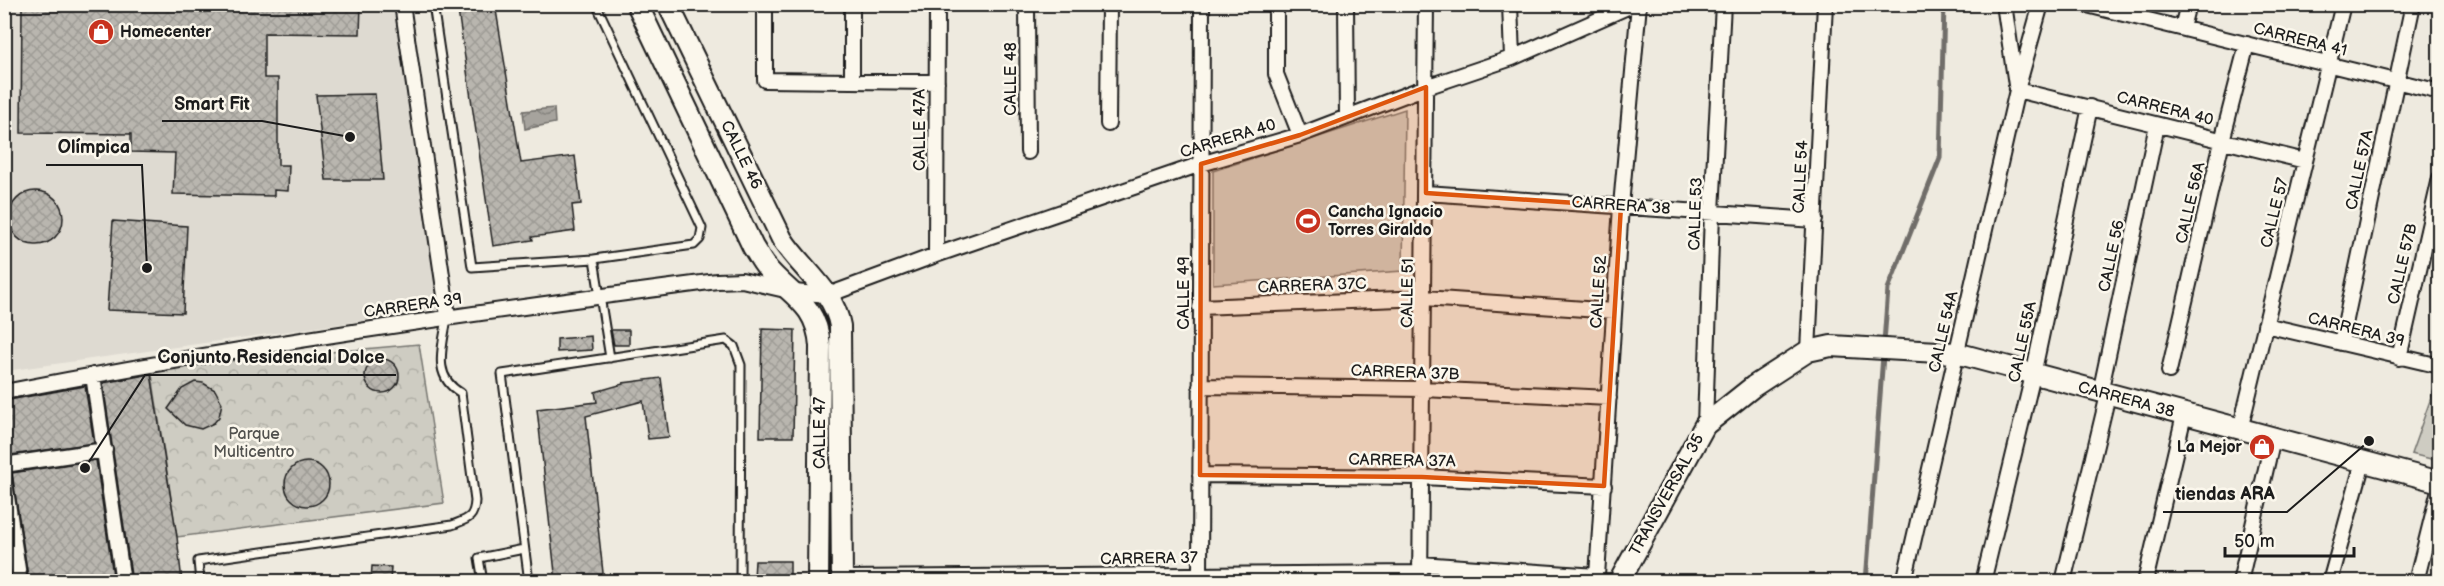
<svg xmlns="http://www.w3.org/2000/svg" width="2444" height="586" viewBox="0 0 2444 586" font-family="'Balsamiq Sans',sans-serif">
  <style>
    .built { fill: #dedad1 }
    .grass { fill: #ceccc2; stroke: #75746f; stroke-width: 1.5 }
    .park { fill: url(#park-crowns); stroke: #75746f; stroke-width: 1.5 }
    .water { fill: url(#water-waves); stroke: #6f6d69; stroke-width: 1.5 }
    .lines { fill: none; stroke-linecap: round; stroke-linejoin: round }
    .stream { stroke: #6f6d69; stroke-width: 5 }
    .building { fill: url(#building-cross-hatch); stroke: #1c1c1c; stroke-width: 1.5 }
    .lane-casing { stroke: #1c1c1c; stroke-width: 11 }
    .street-casing { stroke: #1c1c1c; stroke-width: 18 }
    .secondary-casing { stroke: #1c1c1c; stroke-width: 24 }
    .lane { stroke: #fbf7ec; stroke-width: 7 }
    .street { stroke: #fbf7ec; stroke-width: 14 }
    .secondary { stroke: #fbf7ec; stroke-width: 20 }
    .marked { fill: #de560d; fill-opacity: 0.2; stroke: #de560d; stroke-width: 4.5; stroke-linejoin: round }
    .labels { text-anchor: middle; dominant-baseline: central; stroke-width: 5; stroke-linejoin: round; paint-order: stroke }
    .poi-label { font-size: 16px; font-weight: bold; fill: #1c1c1c; stroke: #fbf7ec; text-anchor: start }
    .street-label { font-size: 16px; fill: #1c1c1c; stroke: #fbf7ec }
    .park-label { font-size: 16px; fill: #51514e; stroke: #fbf7ec }
    .leader { fill: none; stroke: #1c1c1c; stroke-width: 2 }
    .callout-dot { fill: #1c1c1c; stroke: #fbf7ec; stroke-width: 2 }
    .callout-label { font-size: 18px; text-anchor: middle; font-weight: bold; fill: #1c1c1c; stroke: #fbf7ec; stroke-width: 5; stroke-linejoin: round; paint-order: stroke }
  </style>
  <defs>
    <pattern id="park-crowns" width="20" height="18" patternUnits="userSpaceOnUse" patternTransform="scale(1.5)"><rect width="20" height="18" fill="#ceccc2"/><path d="M2 6a3 3 0 1 1 6 0M12 15a3 3 0 1 1 6 0" fill="none" stroke="#b0afa6"/></pattern>
    <pattern id="water-waves" width="16" height="10" patternUnits="userSpaceOnUse" patternTransform="scale(1.5)"><rect width="16" height="10" fill="#a6a39d"/><path d="M0 5q4-4 8 0t8 0" fill="none" stroke="#86847f"/></pattern>
    <pattern id="building-cross-hatch" width="8" height="8" patternUnits="userSpaceOnUse" patternTransform="scale(1.5)"><rect width="8" height="8" fill="#b9b6af"/><path d="M0 0l8 8M0 8l8-8" fill="none" stroke="#9e9c96"/></pattern>
  </defs>
  <rect width="100%" height="100%" fill="#eeeadf"/>
  <filter id="ink" filterUnits="userSpaceOnUse"><feTurbulence type="fractalNoise" baseFrequency=".0167" numOctaves="2"/><feDisplacementMap in="SourceGraphic" scale="12" xChannelSelector="R" yChannelSelector="G"/><feConvolveMatrix kernelMatrix="1 2 1 2 8 2 1 2 1" color-interpolation-filters="sRGB"/></filter>
  <g filter="url(#ink)">
    <path class="built" d="M4 5H403L446 309 5 371Z"/>
    <path class="grass" d="M1405 109 1403 271 1213 284V171Z
      M2437 381 2440 382 2439 461 2411 454Z"/>
    <path class="park" d="M419 344 444 503 177 537 151 368Z"/>
    <path class="water" d="M554 108 555 123 525 129 523 111Z"/>
    <g class="lines">
      <path class="stream" d="M1866 582 1888 289 1940 158 1944 4"/>
    </g>
    <path class="building" d="M22 4H361L360 34 264 33V78H278V165H289L288 191 274 190V196L173 194 175 153 131 152V134L21 133Z
      M457 4H495L521 163 575 156 581 204 572 205 575 231 532 237 533 240 493 246Z
      M375 94 383 180H326L316 95Z
      M9 218a27 27 0 1 1 54 0a27 27 0 1 1-54 0Z
      M113 221 187 226 183 313 107 310Z
      M762 329 795 330 793 437H760Z
      M611 330H629V345H614Z
      M591 336 592 350 557 352V339Z
      M365 376a17 17 0 1 1 34 0a17 17 0 1 1-34 0Z
      M151 374 177 537 182 582H132L103 383Z
      M661 378 669 437 648 439 643 401 586 416 604 582H556L537 409 597 402 595 392 623 384V383Z
      M195 382 203 383 215 390 222 403 219 417 214 423 201 429 185 425 168 409 182 389Z
      M85 386 94 443 4 456V401Z
      M96 460 114 582H29L12 473Z
      M285 484a22 22 0 1 1 44 0a22 22 0 1 1-44 0Z
      M4 540 11 582H4Z
      M755 561H790V578H754Z
      M372 566 391 567 390 582H371Z"/>
    <g class="lines">
      <g class="lane-casing">
        <path id="lane" d="M433 4 472 267 594 259 694 245 700 239 702 228 596 4
          M594 259 610 358
          M200 582 198 561 452 525C467 519 474 519 475 501L461 393C431 376 443 346 447 318
          M483 582 479 558 524 549
          M529 582 502 374 726 340 734 346 741 365 740 582"/>
      </g>
      <g class="street-casing">
        <path id="street" d="M402 4 448 316
          M765 4V80L937 82
          M852 4V81
          M1027 4 1028 152
          M1276 4V74L1300 135
          M1346 4 1347 117
          M1510 4 1512 58
          M2004 4 2016 85
          M2083 4 2440 92
          M2182 28 2188 4
          M2017 90 2305 161
          M1108 124 1109 4
          M1426 193 1815 220
          M936 255 937 4
          M1200 307 1424 298 1614 311
          M2265 325 2440 366
          M2341 343 2413 4
          M1808 351 1825 4
          M2399 358 2440 178
          M2169 371 2222 141 2247 44
          M93 375 123 582
          M1200 386 1423 389 1609 398
          M4 392C241 346 478 312 717 281L742 280 794 292 828 295 936 255 1201 164 1300 135 1426 87 1512 58 1634 4
          M2100 393 2157 125
          M1705 425 1712 212 1723 4
          M2240 430 2343 4
          M4 465 105 450
          M1200 475 1422 477 1604 486
          M4 477 20 582
          M1420 564 1597 576
          M842 578 1420 573
          M1420 581 1426 4
          M1200 582 1202 4
          M1599 582 1597 576 1621 206 1639 4
          M1904 582 2017 90 2041 4
          M1983 582 2033 375 2090 107
          M2063 582 2108 395
          M2145 582 2184 415
          M2240 582 2273 438
          M2330 582 2363 462
          M2416 582 2440 486"/>
      </g>
      <g class="secondary-casing">
        <path id="secondary" d="M637 4 753 247C757 253 761 261 766 267 789 295 817 303 820 346L818 582
          M668 4 782 239C801 269 834 290 840 326L842 582
          M1619 582 1705 425 1754 386 1808 351 1831 346 1956 353 2440 482"/>
      </g>
      <use href="#lane" class="lane"/>
      <use href="#street" class="street"/>
      <use href="#secondary" class="secondary"/>
    </g>
  </g>
  <path class="marked" d="M1426 87V193L1621 206 1604 486 1422 477 1200 475 1201 164 1300 135Z"/>
  <defs>
    <g id="shop-disc" transform="scale(1.35)"><circle r="9.5" fill="#c8321e" stroke="#fbf7ec"/><path d="M-5-2.5h2.3a2.7 3.5 0 0 1 5.4 0H5L5.5 6h-11ZM-1.5-2.5h3a1.5 2.3 0 0 0-3 0Z" fill="#fff"/></g>
    <g id="stadium-disc" transform="scale(1.35)"><circle r="9.5" fill="#c8321e" stroke="#fbf7ec"/><path d="M0-5a6.5 5 0 1 0 0 10a6.5 5 0 1 0 0-10ZM-3.5-1.8h7v3.6h-7Z" fill="#fff"/></g>
  </defs>
  <g fill-rule="evenodd">
    <use href="#shop-disc" x="101" y="32"/>
    <use href="#stadium-disc" x="1308" y="221"/>
    <use href="#shop-disc" x="2262" y="447"/>
  </g>
  <g class="labels">
    <g class="poi-label">
      <text x="120" y="32">Homecenter</text>
      <text x="1328" y="212">Cancha Ignacio<tspan x="1328" dy="18">Torres Giraldo</tspan></text>
      <text x="2242" y="447" text-anchor="end">La Mejor</text>
    </g>
    <g class="street-label">
      <text transform="translate(2300 40) rotate(14)">CARRERA 41</text>
      <text transform="translate(1011 79) rotate(-90)">CALLE 48</text>
      <text transform="translate(2165 109) rotate(14)">CARRERA 40</text>
      <text transform="translate(920 130) rotate(-90)">CALLE 47A</text>
      <text transform="translate(1228 139) rotate(-17)">CARRERA 40</text>
      <text transform="translate(741 155) rotate(64)">CALLE 46</text>
      <text transform="translate(2360 170) rotate(-78)">CALLE 57A</text>
      <text transform="translate(1801 177) rotate(-87)">CALLE 54</text>
      <text transform="translate(2191 203) rotate(-77)">CALLE 56A</text>
      <text transform="translate(1621 206) rotate(4)">CARRERA 38</text>
      <text transform="translate(2275 213) rotate(-76)">CALLE 57</text>
      <text transform="translate(1696 214) rotate(-88)">CALLE 53</text>
      <text transform="translate(2112 256) rotate(-78)">CALLE 56</text>
      <text transform="translate(2403 264) rotate(-77)">CALLE 57B</text>
      <text transform="translate(1312 286) rotate(-2)">CARRERA 37C</text>
      <text transform="translate(1599 292) rotate(-86)">CALLE 52</text>
      <text transform="translate(1184 293) rotate(-90)">CALLE 49</text>
      <text transform="translate(1408 293) rotate(-89)">CALLE 51</text>
      <text transform="translate(413 306) rotate(-8)">CARRERA 39</text>
      <text transform="translate(2356 330) rotate(14)">CARRERA 39</text>
      <text transform="translate(1944 332) rotate(-77)">CALLE 54A</text>
      <text transform="translate(2023 342) rotate(-78)">CALLE 55A</text>
      <text transform="translate(1405 373) rotate(2)">CARRERA 37B</text>
      <text transform="translate(2126 400) rotate(15)">CARRERA 38</text>
      <text transform="translate(820 433) rotate(-90)">CALLE 47</text>
      <text transform="translate(1402 461) rotate(1)">CARRERA 37A</text>
      <text transform="translate(1667 495) rotate(-61)">TRANSVERSAL 35</text>
      <text transform="translate(1149 559) rotate(-1)">CARRERA 37</text>
    </g>
    <g class="park-label">
      <text x="254" y="434">Parque<tspan x="254" dy="18">Multicentro</tspan></text>
    </g>
  </g>
  <path class="leader" d="M350 137L262 121H162M147 268L142 165H46M85 468L145 375H396M2369 441L2287 512H2163"/>
  <g class="callout-dot">
    <circle cx="350" cy="137" r="6"/>
    <circle cx="147" cy="268" r="6"/>
    <circle cx="85" cy="468" r="6"/>
    <circle cx="2369" cy="441" r="6"/>
  </g>
  <g class="callout-label">
    <text x="212" y="110">Smart Fit</text>
    <text x="94" y="153">Olímpica</text>
    <text x="271" y="363">Conjunto Residencial Dolce</text>
    <text x="2225" y="500">tiendas ARA</text>
  </g>
  <rect width="2444" height="586" fill="none" stroke="#fbf7ec" stroke-width="24"/>
  <rect x="12" y="12" width="2420" height="562" fill="none" stroke="#1c1c1c" stroke-width="2" filter="url(#ink)"/>
  <path d="M2225 547v9h129v-9" fill="none" stroke="#1c1c1c" stroke-width="3"/>
  <text x="2234" y="547" font-size="18" fill="#1c1c1c" stroke="#fbf7ec" stroke-width="4.5" paint-order="stroke">50 m</text>
</svg>
